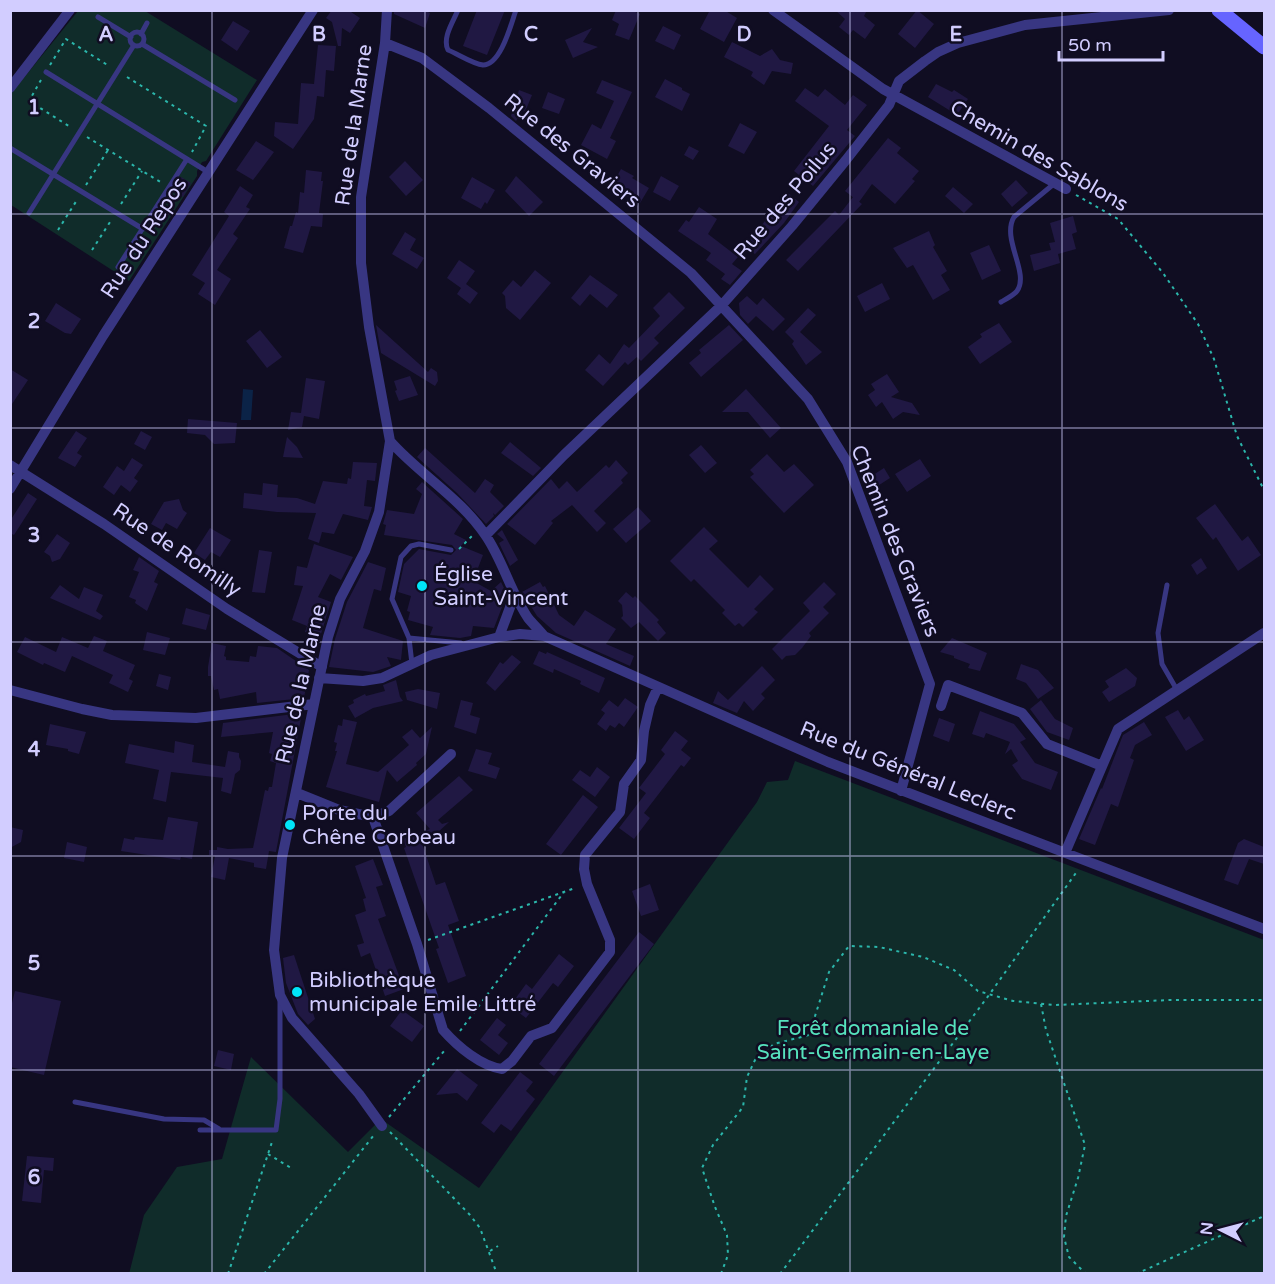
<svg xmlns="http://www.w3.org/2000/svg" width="1275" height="1284" viewBox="0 0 1275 1284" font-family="'Varela Round',sans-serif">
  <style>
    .green { fill: #102c2a }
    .water { fill: #0b2347 }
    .building { fill: #201843 }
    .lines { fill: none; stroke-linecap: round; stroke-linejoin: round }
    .path { stroke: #2bb6ab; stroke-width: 2; stroke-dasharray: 3 4.5; stroke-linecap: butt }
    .service { stroke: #383682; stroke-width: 5 }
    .minor { stroke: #383682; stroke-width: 10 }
    .secondary { stroke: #6664ff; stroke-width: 15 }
    .grid { fill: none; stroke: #d2cdff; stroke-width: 1.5; stroke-opacity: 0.55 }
    .poi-dot { fill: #00e4f8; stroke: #100d22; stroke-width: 2 }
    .labels { text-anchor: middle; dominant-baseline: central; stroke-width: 5; stroke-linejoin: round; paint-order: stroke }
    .street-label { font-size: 21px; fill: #d2cdff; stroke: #100d22 }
    .poi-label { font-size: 21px; fill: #d2cdff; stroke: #100d22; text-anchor: start }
    .park-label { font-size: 21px; fill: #56e2bd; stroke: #100d22 }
    .grid-label { font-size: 20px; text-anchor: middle; font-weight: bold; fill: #d2cdff; stroke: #100d22; stroke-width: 5; stroke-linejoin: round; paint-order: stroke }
  </style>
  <rect width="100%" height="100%" fill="#100d22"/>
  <path class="green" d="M78 11H145L257 80 206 161 202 162 197 171V176L129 281 11 205 10 95Z
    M795 761 1264 940V1273L129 1274 144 1215 177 1167 222 1159 251 1057 348 1152 381 1119 479 1188 757 802 767 782 788 780Z"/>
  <path class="water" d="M243 389 253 390 251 420H241Z"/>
  <path class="building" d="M332 10H348L360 18 350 33 342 28 341 46H338L332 22 326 18Z
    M394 10H424L430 13 425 28 394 14Z
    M477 10H505L487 55 463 46Z
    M616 10H631L640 14 629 40 615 35 619 24 612 20Z
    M710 10H724L737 18 724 42 700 29Z
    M835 10H867L864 16 875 25 865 39 853 30 849 35 839 27 845 19Z
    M917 10 934 24 915 48 898 34Z
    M233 21 250 31 237 51 221 40Z
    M663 26 681 35 674 50 655 41Z
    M592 28 583 42 598 47 573 58 565 40Z
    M732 42 760 56 772 49 780 60 793 63 791 74 772 71 764 85 751 76 753 72 724 57Z
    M318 45 336 46 334 71 326 70 324 97 317 96 314 119 293 149 274 136 275 122 298 124 301 83 314 84Z
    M665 79 682 88V90L690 94 682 111 655 97Z
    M602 80 632 92 610 138 616 141 607 159 581 145 592 124 601 129 614 101 596 93Z
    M936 84 952 92 954 90 968 99 957 115 928 97Z
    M805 88 818 97 825 89 845 105 853 95 867 105 847 130 855 136 813 186 794 171 829 126 795 101Z
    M519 90 532 95 525 112 523 111 516 121 511 116Z
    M548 92 565 99 559 114 542 108Z
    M740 123 757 132 744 154 728 146Z
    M888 138 901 148 897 153 919 171 912 179 915 181 895 204 872 184 859 202 845 191Z
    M256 141 274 152 253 180 236 170Z
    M689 146 699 151 693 160 684 155Z
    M405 161 423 180 406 196 389 177Z
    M621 169 634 176 632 178 649 188 640 203 610 189Z
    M306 170 322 172 321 181H323L319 213 323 214 322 227 311 226 303 253 284 248 290 226H292L296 212 298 213 300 192 304 193Z
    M516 176 543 202 529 216 505 191Z
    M661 176 679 186 670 201 653 192Z
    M181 177 191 183 183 197 172 191Z
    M472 177 495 190 487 204 485 202 481 209 461 198Z
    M1016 180 1028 193 1012 207 1001 194Z
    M240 186 253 195 246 207 250 209 233 234 238 238 217 270 231 279 215 305 198 294 205 283 192 275 229 216 224 212Z
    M953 187 973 204 964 213 945 196Z
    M787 192 799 202 784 223 755 254 745 247Z
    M853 197 862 204 798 271 786 260 835 211 839 215Z
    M699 207 717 219 708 234 738 257 732 264 742 271 730 285 721 279 725 274 706 260 711 253 678 231 686 220 689 222Z
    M1073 216 1077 232 1072 234 1076 249 1058 254 1060 263 1034 271 1030 255 1051 250 1049 243 1055 242 1050 223Z
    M929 231 935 245 933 247 947 271 941 275 950 290 933 300 913 265 907 268 893 248Z
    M405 232 416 239 410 250 424 258 417 269 392 254Z
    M989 245 1001 271 982 280 970 253Z
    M459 260 475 271 466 284 478 293 470 304 457 294 461 288 447 278Z
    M535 270 551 283 520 320 506 308 505 296 502 293 513 280 521 287Z
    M590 275 618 295 607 308 590 294 580 306 571 298Z
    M882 283 890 299 865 312 857 296Z
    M669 292 685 308 654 338 659 343 641 361 637 357 628 365 625 362 603 386 585 370 599 354 610 364 624 344 629 348 660 316 653 308Z
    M747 296 757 305 763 298 785 319 773 331 756 316 748 324 740 315 739 303Z
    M56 303 81 319 71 334 65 333 45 321Z
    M808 308 816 315 800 332 822 352 806 365 792 344 794 341 785 332Z
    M999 323 1012 342 980 364 968 347 982 337 980 334Z
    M376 325 428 372 431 368 437 372 438 381 435 386 381 353Z
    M729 325 743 340 701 377 689 363 701 353 699 350Z
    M260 330 282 357 267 368 246 341Z
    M10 369 28 380 10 407Z
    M887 374 899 392 891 397 912 403 920 415 903 412 893 419 882 402 876 407 868 395 875 390 871 384Z
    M410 376 418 395 399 401 395 391 397 390 394 381Z
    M306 378 325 381 319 419 304 416 302 427 288 430 291 412 301 413Z
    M746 389 781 428 770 438 748 412H722Z
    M188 419 237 423 235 443 214 444 205 435 187 433Z
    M76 431 87 438 77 453 82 456 75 467 58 458Z
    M141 431 152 437 145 450 134 444Z
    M287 437 297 447 303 458 283 457Z
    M510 442 541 468 533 476 501 453Z
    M701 445 717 463 705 473 689 455Z
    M425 448 475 493 485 479 494 485 490 492 504 506 495 515 493 513 494 516 486 524 457 493 417 457Z
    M767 454 784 472 794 464 814 485 784 513 750 477 754 474 750 470Z
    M132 458 143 465 134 478 138 481 130 492 121 485 114 495 103 487 117 466 124 471Z
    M920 459 931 476 907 492 895 474Z
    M616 460 628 473 621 480 623 483 594 511 606 523 597 532 572 505 551 521 553 523 535 545 507 524 551 479 559 489 567 481 577 492 606 465 609 468Z
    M353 462 377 463 375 481 367 480 364 506 372 507 368 520 343 514 334 534 322 532 319 543 308 539 316 513 277 512 243 508 244 493 262 495 263 483 278 485 277 497 297 498 315 504 323 481 347 484 348 478 351 479Z
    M884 468 890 478 873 489 867 479Z
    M422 482 463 519 454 534 466 540 461 546 483 555 473 581 491 591 501 582 507 594 494 628 473 626 471 636 460 638 430 635 433 627 408 620 410 612 407 611 411 596 398 592 404 564 419 549 451 555 456 550 452 545 384 535 386 525 383 524 387 510 414 514 422 494 416 489Z
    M28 493 37 499 14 535 10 533V521Z
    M179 499 183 510 187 513 177 529 166 523 162 530 151 524 164 502Z
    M1215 504 1242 541 1248 536 1261 555 1238 571 1216 537 1213 540 1196 518Z
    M638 507 651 521 626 543 613 529Z
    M704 527 718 541 709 549 748 588 760 575 774 589 754 609 758 612 743 627 739 623 735 626 722 613 725 610 694 579 691 582 670 561Z
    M210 528 231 540 220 557 211 552 205 560 194 553Z
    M502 530 518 560 510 566 499 543 504 540 497 534Z
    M57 534 70 543 60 559 52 562 50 556 44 552Z
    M314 544 353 557 341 580 330 574 318 597 331 602 320 637 305 632 307 626 292 620 303 586 294 585 297 566 307 568Z
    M259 550 272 552 265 593 252 592Z
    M139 557 159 571 154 582 158 584 147 611 135 603 136 600 129 597 139 572 133 570Z
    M1201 558 1207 568 1197 575 1191 565Z
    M368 562 386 568 381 591 374 589 363 628 403 641 401 660 387 657 391 666 373 672 329 667 335 639 347 602Z
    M540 582 543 587 545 586 559 615 574 626 585 610 616 629 606 644 634 656 630 666 556 633 537 616 522 592Z
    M824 582 836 594 823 607 829 613 809 633 811 636 802 648 795 655 786 656 782 660 772 649 810 611 803 603Z
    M60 585 79 599 84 587 103 595 96 611 103 616 100 620 50 598Z
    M626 592 633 598 635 596 659 620 657 622 666 633 658 641 639 622 631 628 621 618 623 616 622 605 618 601Z
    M186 608 210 615 206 630 182 624Z
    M147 632 170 638 165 655 143 650Z
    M94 636 107 641 103 651 135 665 129 679 133 681 128 692 109 683 113 675 72 656 65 672 44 663 43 665 17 652 25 637 56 652 62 637 88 648Z
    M952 638 987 653 980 671 968 668 970 664 954 658V656L940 652Z
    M212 643 226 646 224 656 226 657V660L249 662 250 656 256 657 258 646 277 648 309 670 304 698 257 703 256 692 220 699 218 689 214 690 211 676H208V667Z
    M539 651 546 654 547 652 605 678 599 693 580 684 581 681 554 669 553 673 533 664Z
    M512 655 521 662 495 691 486 683 500 662 503 664Z
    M1021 664 1038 670 1054 688 1038 699 1026 683 1016 679Z
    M762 666 775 680 761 694 765 698 753 711 744 701 737 713 713 703 718 691 728 700Z
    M1126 668 1137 678 1135 686 1109 702 1102 692 1109 687 1105 681Z
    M159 674 171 677 168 690 156 686Z
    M396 680 400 697 403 701 373 708 355 718 348 706 354 703 353 700 365 694 366 696 385 691 383 685Z
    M418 689 440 693 437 709 407 700 405 692Z
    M625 698 638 707 624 727 619 723 615 728 610 725 606 731 597 724 605 713 601 710 609 700 618 707Z
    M461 700 473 703 470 715 480 718 476 734 454 727Z
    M1041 700 1055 719 1073 728 1069 740 1047 732 1030 709Z
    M1178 710 1184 720 1189 716 1204 740 1186 751 1165 717Z
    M980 711 1014 724 1026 739 1020 742 1035 763 1058 772 1051 790 1022 779 1012 765 1018 761 1011 749 1005 754 1010 742 986 733 984 738 972 734Z
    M302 713 276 852 269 851 266 869 254 867V863L229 858 225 880 211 877 215 856 209 855V850H217V847L228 849 253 848 265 790 268 791 269 787H272L276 763 270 761 272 754 269 753 273 732 221 737 223 723Z
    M939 718 955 724 949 742 933 736Z
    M343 719 357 722 346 764 378 772 409 745 402 737 412 729 420 738 432 727 426 754 416 763 417 765 397 782 387 770 379 802 326 787 337 751H335L337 743 334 742 338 725 342 726Z
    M1144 722 1152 735 1135 745 1130 758 1134 760 1118 807 1111 804 1095 845 1079 839 1101 788 1102 789 1123 735Z
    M50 724 86 732 79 754 68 751V749L46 745Z
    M675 731 688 741 681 750 691 758 684 767 681 765 644 813 650 818 634 839 619 828 646 793 639 788 665 754 661 750Z
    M175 741 194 745 192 762 225 767 228 751 239 753V757L241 761 240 770 235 774 231 794 221 791 223 778 171 772 166 802 153 799 159 770 125 763 129 744 174 753Z
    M476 749 492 753 488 764 500 768 496 779 468 771Z
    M597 767 610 777 595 797 572 780 580 770 590 777Z
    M459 776 473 790 438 820 442 824 449 822 423 846 436 885 445 882 459 921 448 925 466 976 448 983 436 949 439 948 404 848 406 847 403 839 430 829 416 813Z
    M583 795 598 807 561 855 546 844Z
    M168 817 198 822 192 859 181 857 180 860 121 851 124 838 134 840 135 837 163 840Z
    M10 827 23 830 21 842 10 848Z
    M1244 839 1264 847V864L1249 859 1238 885 1224 880 1238 843Z
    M67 842 87 847 84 862 64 858Z
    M373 859 383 885 376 887 386 916 378 919 404 989 385 996 370 953 361 957 357 945 364 943 355 915 366 911 363 899 366 898 355 866Z
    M650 884 659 910 641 916 632 891Z
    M639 932 654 944 554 1076 539 1064Z
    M559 954 574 966 558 987 553 983 526 1018 510 1006 526 984 532 989Z
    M294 955 315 1019 308 1025 298 1014 286 983 283 958Z
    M15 991 61 1001 44 1075 10 1067V1011Z
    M402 1010 424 1026 412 1042 390 1026Z
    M497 1018 506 1025 498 1035 508 1043 499 1055 480 1040Z
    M218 1050 234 1054 231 1070 214 1066Z
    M457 1069 478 1085 467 1101 457 1093 436 1095Z
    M520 1072 533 1082 526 1091 535 1099 511 1131 501 1124 494 1133 481 1123Z
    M27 1156 54 1158 53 1171 44 1170 41 1203 22 1201Z"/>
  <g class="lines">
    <path class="path" d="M50 65 66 39 109 66
      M127 77 206 126 192 152
      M41 80 29 101 72 128
      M87 137 162 183
      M86 185 108 150
      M1076 195 1118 219 1163 273 1198 324 1214 359 1237 436 1264 490
      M121 204 142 171
      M58 230 77 200
      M92 250 112 219
      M459 549 472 536
      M428 940 575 888
      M1041 1004 1046 1030 1085 1145 1078 1178 1066 1216 1064 1237 1069 1257 1086 1274
      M460 1031 564 892
      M389 1117 445 1050
      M390 1132 470 1215 480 1228 497 1274
      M268 1154 291 1168
      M490 1251 498 1246
      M228 1274 273 1139
      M264 1274 374 1135
      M721 1274 728 1255 727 1235 715 1207 702 1168 713 1145 743 1107 747 1077 755 1060 774 1044 809 1035 829 972 849 946 879 947 923 957 954 970 978 991 1013 1001 1055 1005 1170 1000H1264
      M780 1274 989 995 1078 870
      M1136 1274 1264 1216"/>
    <path class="service" d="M458 10C453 22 442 38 448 50 458 54 473 64 483 65 501 65 511 24 516 10
      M98 17 131 37
      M130 39a7 7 0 1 1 14 0a7 7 0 1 1-14 0Z
      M141 34 147 23
      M142 44 235 100
      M46 72 208 172
      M10 148 143 229
      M29 213 134 45
      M118 267 187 159
      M1001 302C1006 299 1014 295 1017 291 1030 273 1001 239 1014 217L1055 183
      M1167 585 1158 633 1162 664 1177 690
      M409 638 461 643
      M412 664 409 638 392 599 401 557 411 546 419 544 451 550
      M75 1102 164 1119 204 1120 219 1129
      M200 1130H276L280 1099V1000"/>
    <path class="minor" d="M773 10 883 89 1066 189
      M385 43 422 58 489 108 691 273 808 399 847 462 930 684 901 791
      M10 88 70 10
      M390 441C419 474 461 498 486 536 503 561 511 593 528 618 533 624 539 630 544 636
      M10 465 104 524 227 609 322 667
      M10 489 103 336 313 10
      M486 535 564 455 721 306 792 226 846 160 889 105 899 81 925 61 938 52 958 43 1025 25 1169 10
      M499 637 515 594
      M319 678 363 681 382 678 431 655 499 637 520 634 544 636 828 762 1264 929
      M10 690 82 709 112 715 196 718 314 704
      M941 706 948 685 1022 713 1047 744 1102 766
      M297 793 339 810 373 817 417 944 443 1030C458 1047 481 1066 502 1069L512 1061 531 1036 552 1028 610 952V940L587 884 584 869 585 855 620 812 624 784 641 760 644 731 650 705 658 687
      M373 817 389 811 451 754
      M1065 853 1118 729 1264 633
      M382 1126 359 1094 292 1018 280 995 274 950 282 858 328 637 340 599 365 551 379 512 390 441 369 327 361 263V197L385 43 387 10"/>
    <path class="secondary" d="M1219 10 1264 47"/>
  </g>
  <path class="grid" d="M212 10V1274M425 10V1274M638 10V1274M850 10V1274M1062 10V1274M10 214H1264M10 428H1264M10 642H1264M10 856H1264M10 1070H1264"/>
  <g class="poi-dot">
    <circle cx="422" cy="586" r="6"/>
    <circle cx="290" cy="825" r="6"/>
    <circle cx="297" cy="992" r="6"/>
  </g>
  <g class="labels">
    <g class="street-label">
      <text transform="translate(354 125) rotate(-82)">Rue de la Marne</text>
      <text transform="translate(572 151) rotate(39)">Rue des Graviers</text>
      <text transform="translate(1039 156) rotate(30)">Chemin des Sablons</text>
      <text transform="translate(785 201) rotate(-50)">Rue des Poilus</text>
      <text transform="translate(144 238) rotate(-57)">Rue du Repos</text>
      <text transform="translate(895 541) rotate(68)">Chemin des Graviers</text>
      <text transform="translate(177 550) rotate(34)">Rue de Romilly</text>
      <text transform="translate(301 684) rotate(-77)">Rue de la Marne</text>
      <text transform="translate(908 771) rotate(22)">Rue du Général Leclerc</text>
    </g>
    <g class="poi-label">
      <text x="434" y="574">Église<tspan x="434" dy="24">Saint-Vincent</tspan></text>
      <text x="302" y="813">Porte du<tspan x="302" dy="24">Chêne Corbeau</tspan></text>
      <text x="309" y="980">Bibliothèque<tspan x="309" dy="24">municipale Emile Littré</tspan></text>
    </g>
    <g class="park-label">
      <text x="873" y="1028">Forêt domaniale de<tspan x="873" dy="24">Saint-Germain-en-Laye</tspan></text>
    </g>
  </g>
  <g class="grid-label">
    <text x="106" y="41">A</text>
    <text x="319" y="41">B</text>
    <text x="531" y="41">C</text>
    <text x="744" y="41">D</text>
    <text x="956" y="41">E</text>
    <text x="34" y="114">1</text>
    <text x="34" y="328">2</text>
    <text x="34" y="542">3</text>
    <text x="34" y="756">4</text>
    <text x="34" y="970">5</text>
    <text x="34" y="1184">6</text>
  </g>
  <rect width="1275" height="1284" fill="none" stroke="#d2cdff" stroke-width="24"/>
  <g transform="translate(1221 1230) rotate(276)" stroke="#100d22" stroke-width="4.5" paint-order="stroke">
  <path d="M0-4.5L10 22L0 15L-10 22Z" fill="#d2cdff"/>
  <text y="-9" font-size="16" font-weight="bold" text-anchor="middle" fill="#d2cdff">N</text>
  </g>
  <path d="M1059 51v9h104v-9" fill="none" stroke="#d2cdff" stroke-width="3"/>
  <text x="1068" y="51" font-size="18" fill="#d2cdff" stroke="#100d22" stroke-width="4.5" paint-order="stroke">50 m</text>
</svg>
